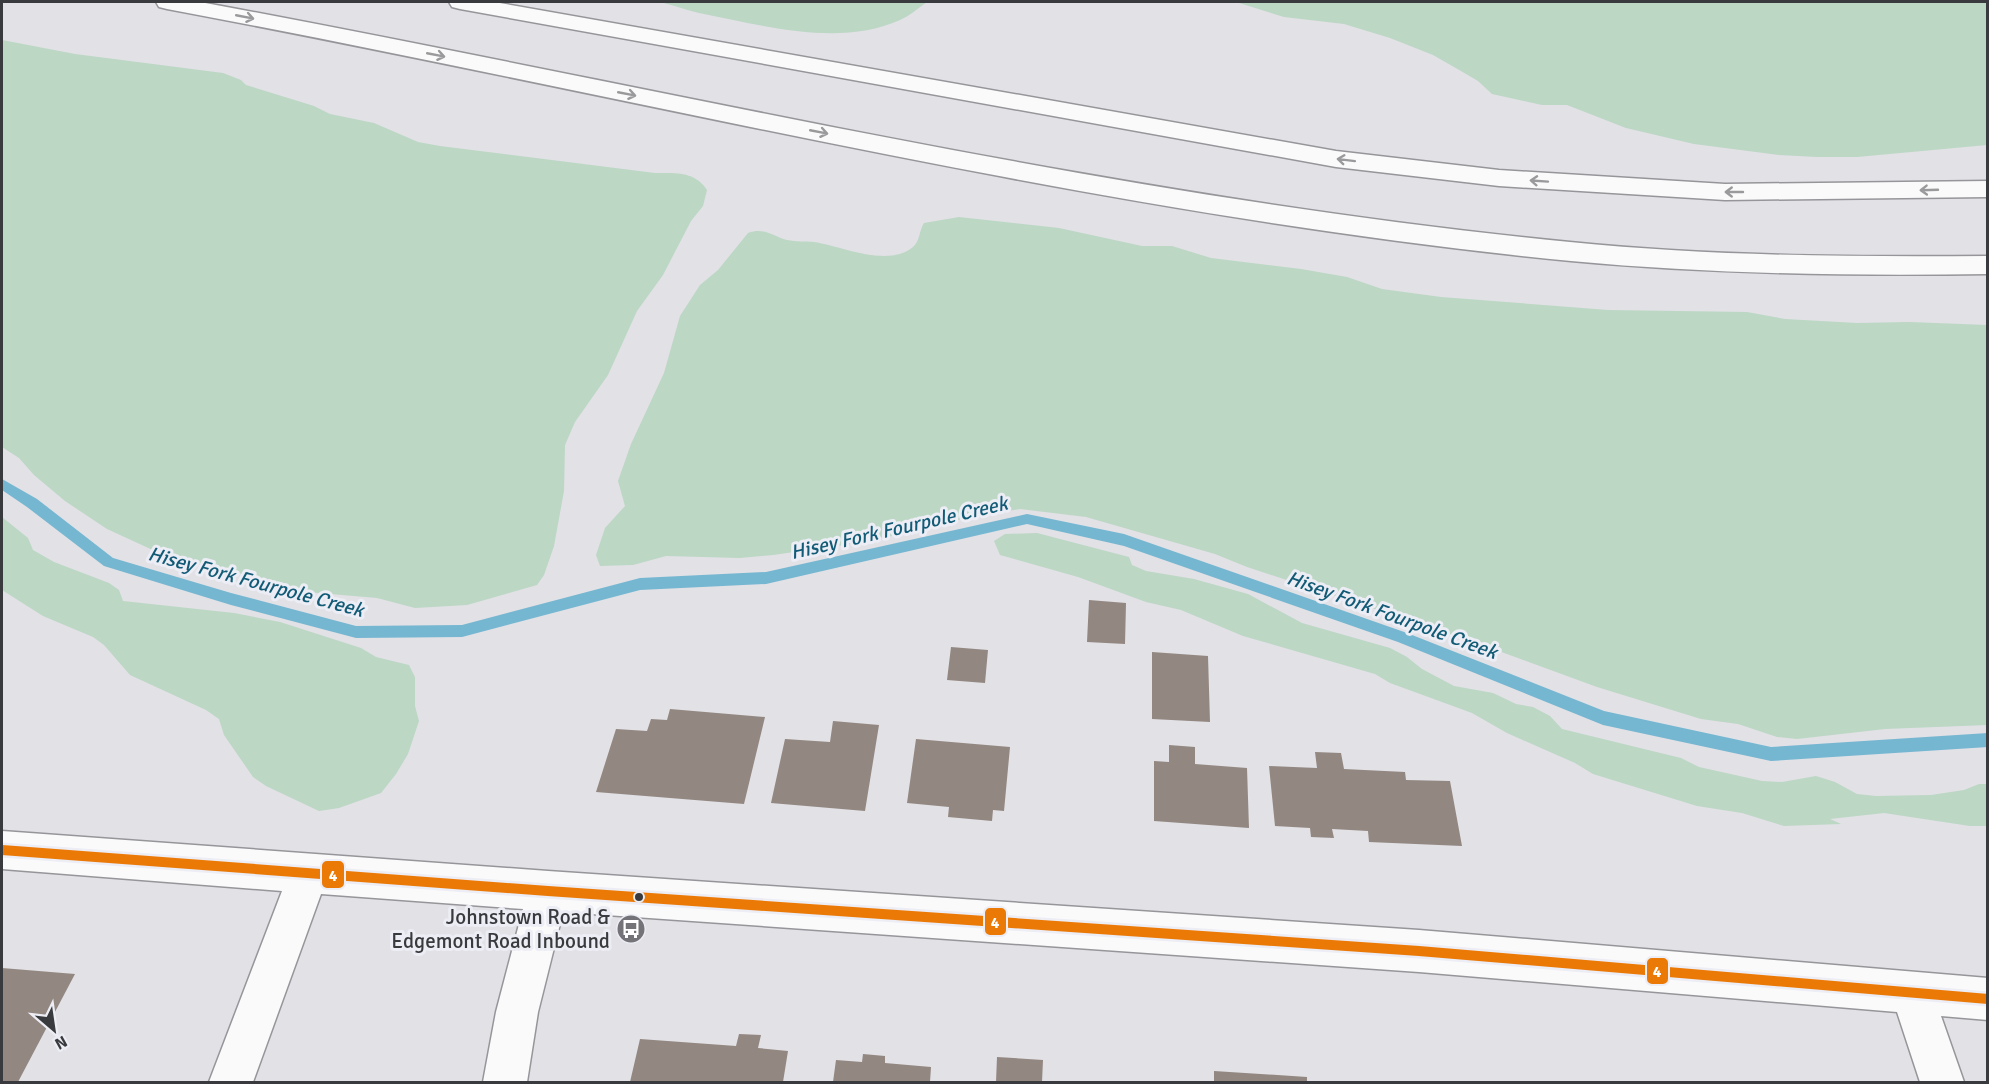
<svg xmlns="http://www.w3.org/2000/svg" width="1989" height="1084" viewBox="0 0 1989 1084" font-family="Signika,sans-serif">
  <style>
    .green { fill: #bcd7c4 }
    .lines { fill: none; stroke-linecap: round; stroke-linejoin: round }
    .stream { fill: #75b6d1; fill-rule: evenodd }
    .building { fill: #938781 }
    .minor-casing { stroke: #96969a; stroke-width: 3 }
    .highway-casing { stroke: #96969a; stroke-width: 3 }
    .minor { fill: #fafafb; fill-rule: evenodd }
    .highway { fill: #fafafb; fill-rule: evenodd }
    .bus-1-casing { stroke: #ecedf5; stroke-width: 15 }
    .bus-1 { stroke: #eb7906; stroke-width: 10 }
    .oneway { stroke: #9a9a9c }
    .bus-dot { fill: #393a3d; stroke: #ecedf5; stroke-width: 2 }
    .labels { text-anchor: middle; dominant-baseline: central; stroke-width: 6; stroke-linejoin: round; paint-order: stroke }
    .water-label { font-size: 20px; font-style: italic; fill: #125b76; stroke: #ecedf5 }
    .near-poi-label { font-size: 21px; fill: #393a3d; stroke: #ecedf5; text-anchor: end }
    .line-badge { stroke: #ecedf5; stroke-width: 2 }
    .badge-label { font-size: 16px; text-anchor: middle; font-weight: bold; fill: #fff }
  </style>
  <rect width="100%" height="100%" fill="#e1e1e6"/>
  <path class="green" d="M659 2H927C918 8 911 15 900 20 840 47 765 26 704 14 688 11 674 5 659 2Z
    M1236 2H1987V145L1857 157H1817L1779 155 1694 144 1626 128 1567 105H1542L1492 94 1478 81 1461 71 1433 55 1390 38 1344 24 1284 17Z
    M2 40 75 54 223 73 241 80 246 85 314 106 330 114 374 123 418 142 440 146 655 173C675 173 695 171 707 190L703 206 691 221 663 275 637 311 608 375 575 422 565 445 564 491 554 546 544 575 537 585 467 605 415 608 377 598 307 592 235 572 184 562 168 557 107 529 65 501 34 475 19 458 2 447Z
    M959 217 1059 228 1142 246H1172L1211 258 1301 269 1347 277 1382 289 1441 297 1608 310 1747 312 1785 319 1857 323 1909 322 1987 325V725L1885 729 1797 739 1777 737 1738 724 1701 719 1597 687 1477 643 1247 567 1215 554 1086 517 1020 509 923 526 879 540 773 555 740 558 666 556 633 565 600 566 596 555 605 528 625 506 618 481 631 444 664 373 680 316 700 285 718 270 748 233C764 227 772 236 787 240 796 242 805 241 814 242 841 246 888 268 913 247 920 241 919 231 924 223Z
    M2 517 28 538 33 550 54 562 109 583 119 590 123 601 234 613 280 622 361 648 376 657 409 665 415 677V706L419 721 408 754 396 774 381 793 339 808 319 811 266 786 253 777 224 735 219 719 206 710 130 675 104 645 93 637 43 616 2 590Z
    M1037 533 1129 557 1132 565 1146 571 1194 579 1248 594 1302 623 1390 648 1407 657 1422 669 1454 686 1493 693 1516 704 1533 707 1550 716 1562 729 1681 758 1699 767 1762 781 1782 782 1816 776 1835 782 1857 794 1876 796 1931 795 1964 790 1979 784H1987V826H1970L1884 813 1830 819 1841 824 1784 826 1742 813 1697 806 1593 774 1575 763 1507 733 1472 713 1390 683 1375 674 1243 636 1181 610 1146 602 1078 577 1000 555 994 541 1005 534Z"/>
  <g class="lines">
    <path class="stream" d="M2 479 37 499 113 558 231 593 356 626 462 625 640 578 766 572 1027 514 1124 534 1407 633 1604 711 1771 747 1988 733V747L1771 761 1603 725 1398 642 1124 546 1027 524 766 584 640 590 462 637 356 638 231 605 104 566 27 507 2 490Z"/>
  </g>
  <path class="building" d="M1089 600 1126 603 1125 644 1087 642Z
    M951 647 988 650 985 683 947 680Z
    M1152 652 1208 656 1210 722 1152 719Z
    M670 709 765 717 744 804 596 792 616 729 647 731 651 719 667 720Z
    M833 721 879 725 865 811 771 803 785 739 830 742Z
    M916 739 1010 747 1004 811 993 810 992 821 948 817 949 807 907 803Z
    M1169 745 1195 747V764L1247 768 1249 828 1154 821V761L1169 762Z
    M1315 752 1341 753 1344 769 1405 772 1406 780 1450 781 1462 846 1369 842 1368 831 1332 829 1334 838 1311 837 1310 828 1275 826 1269 766 1317 768Z
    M2 968 75 974 18 1082H2Z
    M739 1034 761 1035 758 1048 788 1051 783 1082H630L640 1039 736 1046Z
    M863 1054 885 1056V1063L931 1067 930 1082H833L836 1060 862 1062Z
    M997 1057 1043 1060 1042 1082H996Z
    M1214 1071 1307 1077V1082H1214Z"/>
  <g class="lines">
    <g class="minor-casing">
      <path id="minor" d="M2 831 548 871 1419 930 1988 978V1020L1941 1016 1964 1082H1920L1897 1012 1419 972 563 912 538 1012 527 1082H483L496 1012 523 909 321 894 253 1082H209L282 891 2 869Z"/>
    </g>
    <g class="highway-casing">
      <path id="highway" d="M156 2H200C656 86 1107 197 1570 242 1709 256 1848 257 1988 256V274C1848 276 1710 274 1571 261 1097 215 634 96 167 9L159 7Z
        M449 2H494L1336 151 1499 170 1725 184 1988 181V197L1725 200 1499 186 1336 167 460 9 452 7Z"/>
    </g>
    <use href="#minor" class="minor"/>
    <use href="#highway" class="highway"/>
    <g class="bus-1-casing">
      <path id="bus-1" d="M2 850 548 891 1419 951 1988 999"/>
    </g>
    <use href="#bus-1" class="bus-1"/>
  </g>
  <defs><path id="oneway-shaft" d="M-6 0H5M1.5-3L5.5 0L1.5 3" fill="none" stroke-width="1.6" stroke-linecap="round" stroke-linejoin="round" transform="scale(1.5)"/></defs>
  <g class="oneway">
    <use href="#oneway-shaft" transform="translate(245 17) rotate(11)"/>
    <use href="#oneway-shaft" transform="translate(436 55) rotate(11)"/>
    <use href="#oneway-shaft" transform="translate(627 94) rotate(11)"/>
    <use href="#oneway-shaft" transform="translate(819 132) rotate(11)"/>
    <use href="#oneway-shaft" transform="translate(1346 160) rotate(-173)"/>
    <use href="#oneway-shaft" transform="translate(1539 181) rotate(-176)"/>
    <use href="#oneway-shaft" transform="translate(1929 190) rotate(178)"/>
    <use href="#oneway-shaft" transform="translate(1734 192) rotate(180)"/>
  </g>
  <defs>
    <g id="bus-disc" transform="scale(1.5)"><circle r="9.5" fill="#747478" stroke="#ecedf5"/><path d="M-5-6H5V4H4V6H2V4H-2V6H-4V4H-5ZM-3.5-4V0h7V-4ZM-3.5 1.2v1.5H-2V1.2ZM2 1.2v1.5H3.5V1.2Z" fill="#fff"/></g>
  </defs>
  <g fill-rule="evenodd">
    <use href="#bus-disc" x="631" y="929"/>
  </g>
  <circle class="bus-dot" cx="639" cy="897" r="5"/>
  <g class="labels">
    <g class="water-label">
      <text transform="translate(899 528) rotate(-13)">Hisey Fork Fourpole Creek</text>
      <text transform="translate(256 582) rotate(15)">Hisey Fork Fourpole Creek</text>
      <text transform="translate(1392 615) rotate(20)">Hisey Fork Fourpole Creek</text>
    </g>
    <g class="near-poi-label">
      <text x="610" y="917">Johnstown Road &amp;<tspan x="610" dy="24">Edgemont Road Inbound</tspan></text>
    </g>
  </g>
  <g class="line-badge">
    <rect x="321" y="860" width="24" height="29" rx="6" fill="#eb7906"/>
    <rect x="984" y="907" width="23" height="29" rx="6" fill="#eb7906"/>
    <rect x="1646" y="957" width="23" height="28" rx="6" fill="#eb7906"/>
  </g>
  <g class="badge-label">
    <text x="333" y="881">4</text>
    <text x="995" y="928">4</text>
    <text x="1657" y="977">4</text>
  </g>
  <rect width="1989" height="1084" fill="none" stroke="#393a3d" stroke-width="6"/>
  <g transform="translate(54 1030) rotate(151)" stroke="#ecedf5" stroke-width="4.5" paint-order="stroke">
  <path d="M0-4.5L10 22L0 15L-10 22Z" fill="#393a3d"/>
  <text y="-9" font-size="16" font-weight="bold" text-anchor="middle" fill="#393a3d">N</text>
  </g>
</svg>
